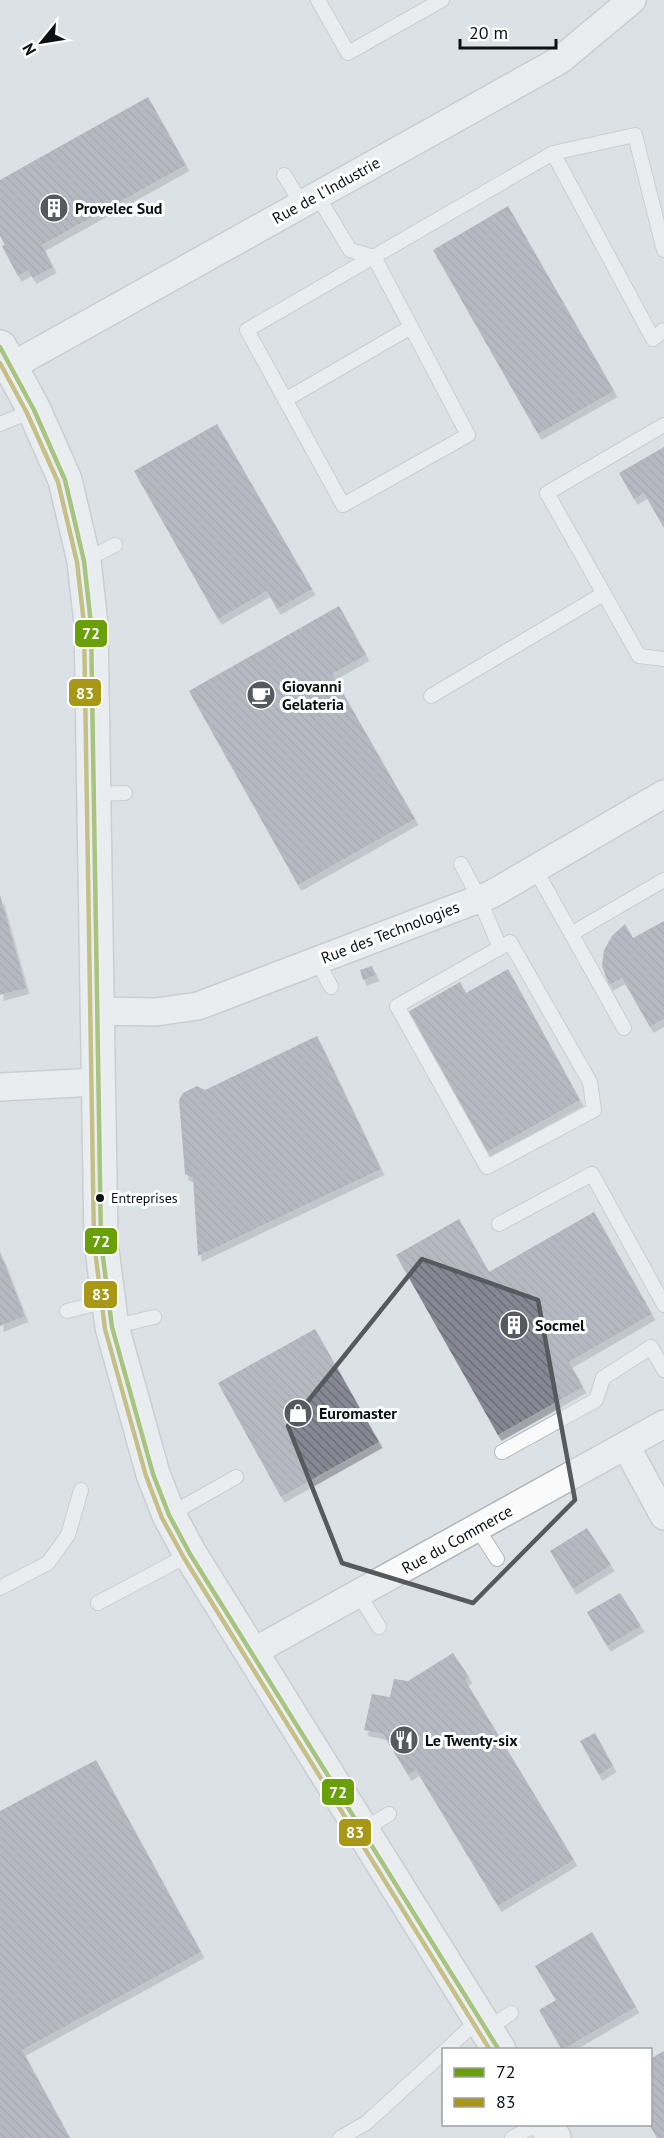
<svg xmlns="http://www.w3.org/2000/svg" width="664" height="2138" viewBox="0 0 664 2138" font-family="'PT Sans',sans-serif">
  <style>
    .building { fill: url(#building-back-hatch); filter: url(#shadow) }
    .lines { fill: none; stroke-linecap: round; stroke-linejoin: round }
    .lane-casing { stroke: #b3b7ba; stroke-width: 16 }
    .street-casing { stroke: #b3b7ba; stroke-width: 30 }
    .secondary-casing { stroke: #b3b7ba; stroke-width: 36 }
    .lane { stroke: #fafafb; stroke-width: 14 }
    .street { stroke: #fafafb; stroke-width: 27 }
    .secondary { stroke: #fafafb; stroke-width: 33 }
    .bus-1-casing { stroke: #fff; stroke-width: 9 }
    .bus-2-casing { stroke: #fff; stroke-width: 9 }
    .bus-1 { stroke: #69a008; stroke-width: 4.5 }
    .bus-2 { stroke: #a99815; stroke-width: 4.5 }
    .marked { fill: none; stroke: #565a5e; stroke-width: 4.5; stroke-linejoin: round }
    .bus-dot { fill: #0e1114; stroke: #fff; stroke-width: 2 }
    .labels { text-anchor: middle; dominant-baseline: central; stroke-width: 6; stroke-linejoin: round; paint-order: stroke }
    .bus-label { font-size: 14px; fill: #0e1114; stroke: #fff; text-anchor: start }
    .street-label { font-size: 16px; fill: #0e1114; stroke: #fff }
    .poi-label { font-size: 16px; font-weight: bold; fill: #0e1114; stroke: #fff; text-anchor: start }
    .line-badge { stroke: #fff; stroke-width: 2 }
    .badge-label { font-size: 16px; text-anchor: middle; font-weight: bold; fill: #fff }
  </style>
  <defs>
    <pattern id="building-back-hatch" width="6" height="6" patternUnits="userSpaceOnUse" patternTransform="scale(1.5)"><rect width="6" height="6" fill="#878794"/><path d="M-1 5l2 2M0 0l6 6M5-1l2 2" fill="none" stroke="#6d6d78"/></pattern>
    <filter id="shadow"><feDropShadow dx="3.5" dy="6" stdDeviation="0" flood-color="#0004"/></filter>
  </defs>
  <rect width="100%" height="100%" fill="#dce1e6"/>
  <path class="building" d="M148 97 186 165 42 245 53 267 33 278 28 270 18 276 2 246 5 245 0 236V180Z
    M508 206 614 391 538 434 433 250Z
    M217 424 312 589 277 609 267 591 218 619 134 471Z
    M664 447V528L644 493 634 499 619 473Z
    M339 606 366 655 332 674 415 819 298 885 189 691Z
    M0 895 26 988 0 995Z
    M664 921V1019L650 1027 622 978 609 985 602 966 604 950 612 936 625 924 633 938Z
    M372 966 376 975 363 980 360 970Z
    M508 969 580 1100 485 1153 406 1013 460 982 466 993Z
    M317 1036 381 1169 198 1256 193 1178 185 1174 179 1100 183 1093 197 1086 205 1090Z
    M594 1212 652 1314 569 1362 583 1387 498 1435 396 1255 459 1219 489 1272Z
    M0 1252 25 1316 0 1326Z
    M315 1329 379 1442 281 1497 218 1383Z
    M587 1528 611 1565 573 1589 550 1551Z
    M620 1593 641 1626 607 1646 587 1612Z
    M453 1653 469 1677 465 1680 574 1860 498 1906 416 1770 408 1775 383 1734 364 1730 372 1694 390 1697 394 1679 408 1681Z
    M595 1733 613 1766 599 1775 580 1741Z
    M96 1760 201 1952 22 2050 70 2138H0V1811Z
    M592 1932 636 2007 562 2050 539 2010 556 2000 535 1966Z
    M664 2051V2138H657L649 2124H650V2059Z"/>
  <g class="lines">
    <g class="lane-casing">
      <path id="lane" d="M318 0 348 53 442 0
        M553 153 653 339 664 330
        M284 175 302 204
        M317 195 350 250 374 257 468 435 343 505 247 330 553 153 635 135 664 250
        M285 400 411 327
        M0 424 34 410
        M664 425 547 493 639 656 664 659
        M84 561 115 545
        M431 696 603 594
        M94 794 125 793
        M461 864 479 898 500 948
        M535 869 624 1028
        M571 934 664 880
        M510 942 590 1082 594 1110 487 1167 397 1006Z
        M317 960 331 987
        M499 1224 592 1174 664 1305
        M67 1311 107 1301
        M112 1327 154 1317
        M502 1452 596 1400 603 1378 651 1347 664 1370
        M169 1515 236 1477
        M477 1528 497 1559
        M0 1588 48 1563 68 1535 81 1490
        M358 1593 379 1627
        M98 1603 190 1554
        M362 1831 389 1814
        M486 2030 511 2013
        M446 2050 479 2019
        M340 2138 366 2123 444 2052
        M512 2138 537 2124"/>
    </g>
    <g class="street-casing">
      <path id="street" d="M12 366 560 60 632 0
        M97 1011 156 1012 198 1006 492 894 664 794
        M0 1087 98 1082
        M626 1446 664 1516
        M251 1653 664 1424"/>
    </g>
    <g class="secondary-casing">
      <path id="secondary" d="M0 347 34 410 65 480 84 561 91 624 101 1242 112 1327 153 1474 169 1515 190 1554 499 2050
        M545 2124 554 2138"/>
    </g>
    <use href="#lane" class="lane"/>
    <use href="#street" class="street"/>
    <use href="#secondary" class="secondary"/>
    <g class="bus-1-casing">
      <path id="bus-1" d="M0 347 34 410 65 480 84 561 91 624 101 1242 112 1327 153 1474 169 1515 190 1554 499 2050"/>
    </g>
    <g class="bus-2-casing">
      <path id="bus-2" d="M0 363 27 413 58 482 77 562 84 624 94 1243 105 1329 146 1476 162 1518 184 1558 490 2050"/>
    </g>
    <use href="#bus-1" class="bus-1"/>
    <use href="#bus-2" class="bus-2"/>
  </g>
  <path d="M0 0H664V2138H0ZM422 1259 538 1300 575 1500 473 1603 342 1563 288 1426Z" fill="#dce1e6" fill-opacity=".55" fill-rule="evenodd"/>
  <path class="marked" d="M422 1259 538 1300 575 1500 473 1603 342 1563 288 1426Z"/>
  <defs>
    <g id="building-disc" transform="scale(1.5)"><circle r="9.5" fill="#565a5e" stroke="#fff"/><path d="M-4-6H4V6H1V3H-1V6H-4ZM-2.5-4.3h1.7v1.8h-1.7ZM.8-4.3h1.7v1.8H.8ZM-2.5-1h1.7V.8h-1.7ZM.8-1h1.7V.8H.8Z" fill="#fff"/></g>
    <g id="cafe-disc" transform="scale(1.5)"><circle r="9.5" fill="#565a5e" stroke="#fff"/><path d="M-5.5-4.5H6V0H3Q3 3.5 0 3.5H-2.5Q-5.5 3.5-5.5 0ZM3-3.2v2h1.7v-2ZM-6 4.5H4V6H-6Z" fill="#fff"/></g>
    <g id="shop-disc" transform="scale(1.5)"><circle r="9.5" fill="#565a5e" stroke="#fff"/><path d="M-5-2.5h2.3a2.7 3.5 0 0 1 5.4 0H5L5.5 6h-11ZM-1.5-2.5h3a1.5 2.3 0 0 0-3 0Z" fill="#fff"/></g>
    <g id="restaurant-disc" transform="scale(1.5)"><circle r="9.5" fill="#565a5e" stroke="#fff"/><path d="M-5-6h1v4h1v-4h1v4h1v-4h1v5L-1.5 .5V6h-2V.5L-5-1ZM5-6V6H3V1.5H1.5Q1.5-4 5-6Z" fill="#fff"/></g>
  </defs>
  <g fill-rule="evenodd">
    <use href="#building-disc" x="54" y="208"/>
    <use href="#cafe-disc" x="261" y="695"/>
    <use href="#building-disc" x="514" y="1325"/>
    <use href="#shop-disc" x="298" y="1413"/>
    <use href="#restaurant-disc" x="404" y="1740"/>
  </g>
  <circle class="bus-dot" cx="100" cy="1198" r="5"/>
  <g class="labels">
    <g class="bus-label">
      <text x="111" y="1198">Entreprises</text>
    </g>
    <g class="street-label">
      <text transform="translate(326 190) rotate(-29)">Rue de l'Industrie</text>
      <text transform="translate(390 932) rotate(-21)">Rue des Technologies</text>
      <text transform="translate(457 1539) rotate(-29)">Rue du Commerce</text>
    </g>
    <g class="poi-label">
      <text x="75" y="208">Provelec Sud</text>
      <text x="282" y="686">Giovanni<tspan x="282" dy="18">Gelateria</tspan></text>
      <text x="535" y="1325">Socmel</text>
      <text x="319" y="1413">Euromaster</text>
      <text x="425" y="1740">Le Twenty-six</text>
    </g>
  </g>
  <g class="line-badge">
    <rect x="74" y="619" width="34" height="29" rx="6" fill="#69a008"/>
    <rect x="68" y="678" width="34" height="29" rx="6" fill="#a99815"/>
    <rect x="84" y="1227" width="34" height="28" rx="6" fill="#69a008"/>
    <rect x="83" y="1280" width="35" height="29" rx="6" fill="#a99815"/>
    <rect x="321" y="1778" width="34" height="28" rx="6" fill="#69a008"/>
    <rect x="338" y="1818" width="34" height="29" rx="6" fill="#a99815"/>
  </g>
  <g class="badge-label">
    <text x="91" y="639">72</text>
    <text x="85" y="699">83</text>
    <text x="101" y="1247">72</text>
    <text x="101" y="1300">83</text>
    <text x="338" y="1798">72</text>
    <text x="355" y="1838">83</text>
  </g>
  <rect x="442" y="2048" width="210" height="78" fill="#ffffff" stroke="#9fa0a1" stroke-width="1.5"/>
  <rect x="454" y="2068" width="30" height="9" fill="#69a008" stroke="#9fa0a1" stroke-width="1.5"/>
  <text x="496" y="2078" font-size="18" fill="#0e1114">72</text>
  <rect x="454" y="2098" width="30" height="9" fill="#a99815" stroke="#9fa0a1" stroke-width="1.5"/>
  <text x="496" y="2108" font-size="18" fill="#0e1114">83</text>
  <g transform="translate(42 42) rotate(240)" stroke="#ffffff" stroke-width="4.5" paint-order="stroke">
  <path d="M0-4.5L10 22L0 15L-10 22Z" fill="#0e1114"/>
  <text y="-9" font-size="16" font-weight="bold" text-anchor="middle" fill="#0e1114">N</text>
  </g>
  <path d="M460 39v9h96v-9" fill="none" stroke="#0e1114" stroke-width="3"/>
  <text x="469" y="39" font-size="18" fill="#0e1114" stroke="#ffffff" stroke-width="4.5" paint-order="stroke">20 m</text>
</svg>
